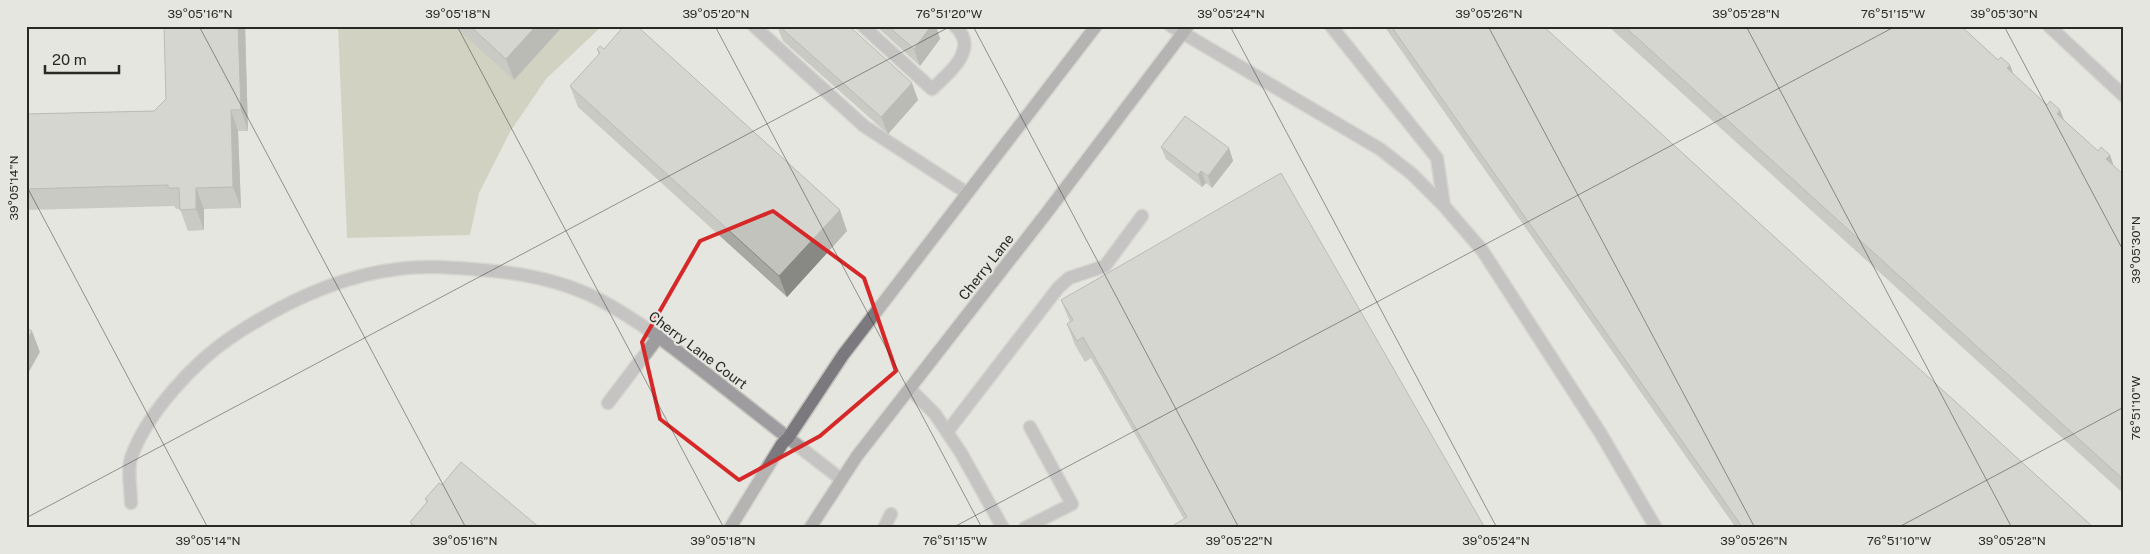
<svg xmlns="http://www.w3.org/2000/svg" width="2150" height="554" font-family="'Public Sans',sans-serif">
  <rect width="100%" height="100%" fill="#e6e6e0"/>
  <path fill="#baba9f" d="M338,26H602L546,79L510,132L479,193L470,235L347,238Z"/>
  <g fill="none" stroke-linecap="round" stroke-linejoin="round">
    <g stroke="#c4c4be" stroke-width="15">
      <path id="lane" d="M754,26L864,126L967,193
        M863,26L932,89C949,73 980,49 955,26
        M1171,26L1380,149L1412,174L1444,206L1482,250L1601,434L1656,528
        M1331,26L1437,158L1444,206
        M2049,26L2124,96
        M910,389L935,414L961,453L1003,528
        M608,403L659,336
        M947,432L1058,288L1069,278L1105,266L1142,216
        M884,528L891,514
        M1025,528L1072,504L1030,427"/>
    </g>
    <g stroke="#c4c4be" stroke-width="15">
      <path id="street" d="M131,503C131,490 127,470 131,458C146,414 195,361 233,336C283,303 338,276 398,269C426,265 455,268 483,270C523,273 564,281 600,300C642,322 680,353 717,382C758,414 799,447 841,479"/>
    </g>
    <g stroke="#c4c4be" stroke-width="15">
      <path id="secondary" d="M730,528L782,444L788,438L843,355L1096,26
        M810,528L857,456L1045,215L1188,26"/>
    </g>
    <use href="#lane" stroke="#9e9c9f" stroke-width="12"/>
    <use href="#street" stroke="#9e9c9f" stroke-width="12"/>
    <use href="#secondary" stroke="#7b797d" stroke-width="12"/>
  </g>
  <path fill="#a8a8a3" d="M164,26H245L248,131H238L241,208L204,209V230L188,231L180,209H176L174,206L26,210V114L154,111L166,99Z
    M454,26H563L514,80Z
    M777,26H849L918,100L888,134L783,41Z
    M876,26H936L940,39L920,66Z
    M1384,26H1543L2094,528H1736Z
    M1608,26H1963L1965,30L1998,60L2010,65L2013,74L2047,105L2060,110L2064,120L2098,151L2110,155L2113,165L2124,175V494Z
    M597,49H604L847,231L787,297L578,107L570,86L599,55Z
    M1161,147L1229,148L1233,161L1212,188L1206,183L1202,187L1166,159Z
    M1061,300L1485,528L1184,519L1091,358L1085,362L1075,345L1067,324L1070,322Z
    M442,485L540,528H412L410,522L427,503L425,499Z"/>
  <path fill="#888884" d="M238,26H245L248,131L241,110Z
    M536,26H563L514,80L506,59Z
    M931,26H936L940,39L920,66L914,49Z
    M2010,65L2018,86L2007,68Z
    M912,83L918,100L888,134L881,117Z
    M231,110L238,131L241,208L233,187Z
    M2060,110L2068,131L2057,114Z
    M1229,148L1233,161L1212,188L1208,176Z
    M2110,155L2117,176L2106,159Z
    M1201,171L1206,183L1202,187L1198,175Z
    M196,188L204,209V230L196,209Z
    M840,210L847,231L787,297L779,276Z
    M32,331L40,352L26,377V341Z"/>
  <path fill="#c3c3bd" stroke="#888884" d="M164,26H238L241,110H231L233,187L196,188V209L180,210L179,188H168V185L26,189V114L154,111L166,99Z
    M470,26H536L506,59Z
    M624,26H637L840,210L779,276L570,86L600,53L597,49L600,46L604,49Z
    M779,26H849L912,83L881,117Z
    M888,26H931L914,49Z
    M1391,26H1543L2094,528H1743Z
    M1624,26H1961L1998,60L2001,57L2010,65L2007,68L2047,105L2050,101L2060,110L2057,114L2098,151L2101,147L2110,155L2106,159L2124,175V480Z
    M1185,116L1229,148L1208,176L1201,171L1198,175L1161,147Z
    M1281,173L1485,528H1169L1187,517L1083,337L1077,341L1067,324L1073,320L1061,300Z
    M26,328L32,331L26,341Z
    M461,462L540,528H417L410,522L428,501L425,499L439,483L442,485Z"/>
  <path d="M0 0H2150V554H0ZM773,211L864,278L896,371L820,436L739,480L660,419L642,342L700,241Z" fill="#e6e6e0" fill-opacity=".55" fill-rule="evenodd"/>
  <path fill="none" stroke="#d62828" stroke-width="4" stroke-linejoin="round" d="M773,211L864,278L896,371L820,436L739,480L660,419L642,342L700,241Z"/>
  <path fill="none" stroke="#282825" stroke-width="1" stroke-opacity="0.45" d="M199,26L466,528M457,26L724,528M715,26L982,528M973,26L1239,528M1230,26L1497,528M1488,26L1755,528M1746,26L2012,528M2004,26L2124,252M26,185L208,528M26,518L951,26M952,528L1896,26M1897,528L2124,407"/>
  <g text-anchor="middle" stroke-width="4.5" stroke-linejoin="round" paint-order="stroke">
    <g font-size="14" fill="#282825" stroke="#e6e6e0">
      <text transform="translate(986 267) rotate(-52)" y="5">Cherry Lane</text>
      <text transform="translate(698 350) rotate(37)" y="5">Cherry Lane Court</text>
    </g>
  </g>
  <rect width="2150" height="554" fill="none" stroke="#e6e6e0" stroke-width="55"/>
  <path d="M45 65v8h74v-8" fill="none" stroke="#282825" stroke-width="2.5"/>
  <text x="52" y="65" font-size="15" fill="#282825" stroke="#e6e6e0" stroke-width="4" paint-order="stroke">20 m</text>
  <rect x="28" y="28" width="2094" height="498" fill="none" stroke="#282825" stroke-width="2"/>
  <g font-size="12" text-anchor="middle" fill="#282825">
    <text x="200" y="18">39°05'16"N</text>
    <text x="458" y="18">39°05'18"N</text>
    <text x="716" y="18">39°05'20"N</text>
    <text x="949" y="18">76°51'20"W</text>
    <text x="1231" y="18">39°05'24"N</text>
    <text x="1489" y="18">39°05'26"N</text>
    <text x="1746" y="18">39°05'28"N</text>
    <text x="1893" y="18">76°51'15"W</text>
    <text x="2004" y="18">39°05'30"N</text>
    <text transform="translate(14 188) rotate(-90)" y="4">39°05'14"N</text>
    <text transform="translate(2136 250) rotate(-90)" y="4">39°05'30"N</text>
    <text transform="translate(2136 408) rotate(-90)" y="4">76°51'10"W</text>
    <text x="208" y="545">39°05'14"N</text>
    <text x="465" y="545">39°05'16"N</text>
    <text x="723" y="545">39°05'18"N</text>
    <text x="955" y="545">76°51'15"W</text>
    <text x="1239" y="545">39°05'22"N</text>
    <text x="1496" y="545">39°05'24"N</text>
    <text x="1754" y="545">39°05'26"N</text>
    <text x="1899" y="545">76°51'10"W</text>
    <text x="2012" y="545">39°05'28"N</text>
  </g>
</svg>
